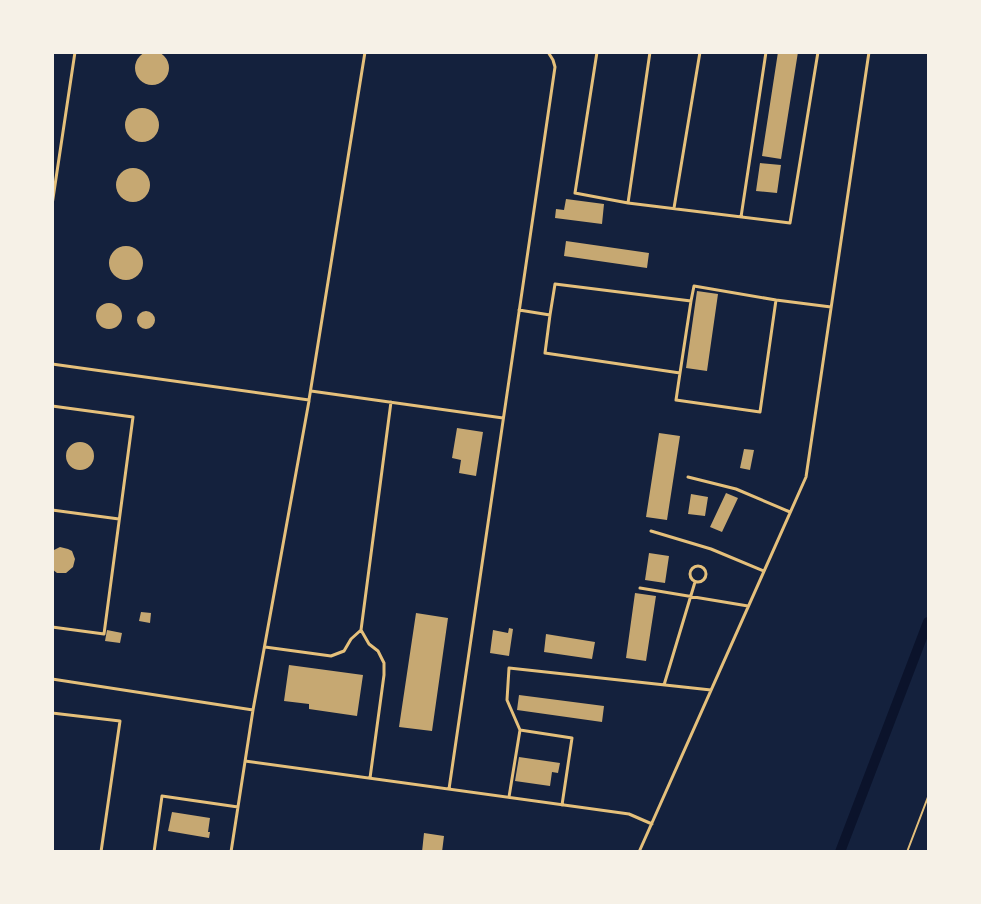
<svg xmlns="http://www.w3.org/2000/svg" width="981" height="904" font-family="'Exo 2',sans-serif">
  <rect width="100%" height="100%" fill="#14213d"/>
  <g fill="none" stroke-linecap="round" stroke-linejoin="round">
    <path stroke="#0b132b" stroke-width="10" d="M840,852L928,622"/>
  </g>
  <path fill="#c6a872" d="M135 68a17 17 0 1 1 34 0a17 17 0 1 1-34 0Z
    M778,52H798L781,159L762,156Z
    M125 125a17 17 0 1 1 34 0a17 17 0 1 1-34 0Z
    M760,163L781,165L777,193L756,191Z
    M116 185a17 17 0 1 1 34 0a17 17 0 1 1-34 0Z
    M566,199L604,204L602,224L555,218L556,209L564,210Z
    M566,241L649,253L647,268L564,256Z
    M109 263a17 17 0 1 1 34 0a17 17 0 1 1-34 0Z
    M697,291L718,294L707,371L686,368Z
    M96 316a13 13 0 1 1 26 0a13 13 0 1 1-26 0Z
    M137 320a9 9 0 1 1 18 0a9 9 0 1 1-18 0Z
    M457,428L483,432L476,476L459,473L461,460L452,458Z
    M659,433L680,436L667,520L646,517Z
    M66 456a14 14 0 1 1 28 0a14 14 0 1 1-28 0Z
    M744,449L754,450L750,470L740,468Z
    M726,493L738,498L722,532L710,527Z
    M691,494L708,497L705,516L688,514Z
    M60,547L68,549L72,551L75,559L73,567L66,573H57L52,569V551Z
    M649,553L669,556L665,583L645,580Z
    M635,593L656,596L646,661L626,658Z
    M141,612L151,613L150,623L139,621Z
    M416,613L448,618L432,731L399,727Z
    M509,628L513,629L509,656L490,653L493,630L508,633Z
    M107,630L122,633L120,643L105,641Z
    M546,634L595,642L592,659L544,652Z
    M289,665L363,675L357,716L309,709V704L284,701Z
    M519,695L604,706L602,722L517,710Z
    M519,757L560,763L558,773L552,772L550,786L515,781Z
    M172,812L210,818L208,832H210L209,838L168,831Z
    M424,833L444,836L442,852H422Z"/>
  <g fill="none" stroke-linecap="round" stroke-linejoin="round">
    <path stroke="#e5c07b" stroke-width="2" d="M907,852L928,797"/>
    <path stroke="#e5c07b" stroke-width="3" d="M597,52L575,193L628,203L650,52
      M628,203L790,223L818,52
      M52,205L75,52
      M674,208L700,52
      M741,217L766,52
      M776,300L831,307
      M519,310L550,315L555,284L691,301L680,373L545,353L550,315
      M52,364L309,400L365,52
      M680,373L676,400L760,412L776,300L694,286L691,301
      M311,391L503,418
      M52,406L133,417L104,634L52,627
      M688,477L736,489L790,512
      M52,510L119,519
      M651,531L711,549L764,571
      M690 574a8 8 0 1 1 16 0a8 8 0 1 1-16 0Z
      M640,588L748,606
      M265,647L331,656L344,651L351,639L361,630
      M52,679L253,710L309,401
      M664,685L695,582
      M52,713L120,721L101,852
      M520,730L572,738L562,805
      M245,761L629,814L652,824
      M370,778L384,675V663L378,651L369,644L361,630L391,402
      M449,789L555,67L553,60L548,52
      M509,797L520,730L507,700L509,668L711,690
      M154,852L162,796L238,807
      M231,852L253,710
      M639,852L806,477L869,52"/>
  </g>
  <rect width="981" height="904" fill="none" stroke="#f6f1e7" stroke-width="108"/>
</svg>
